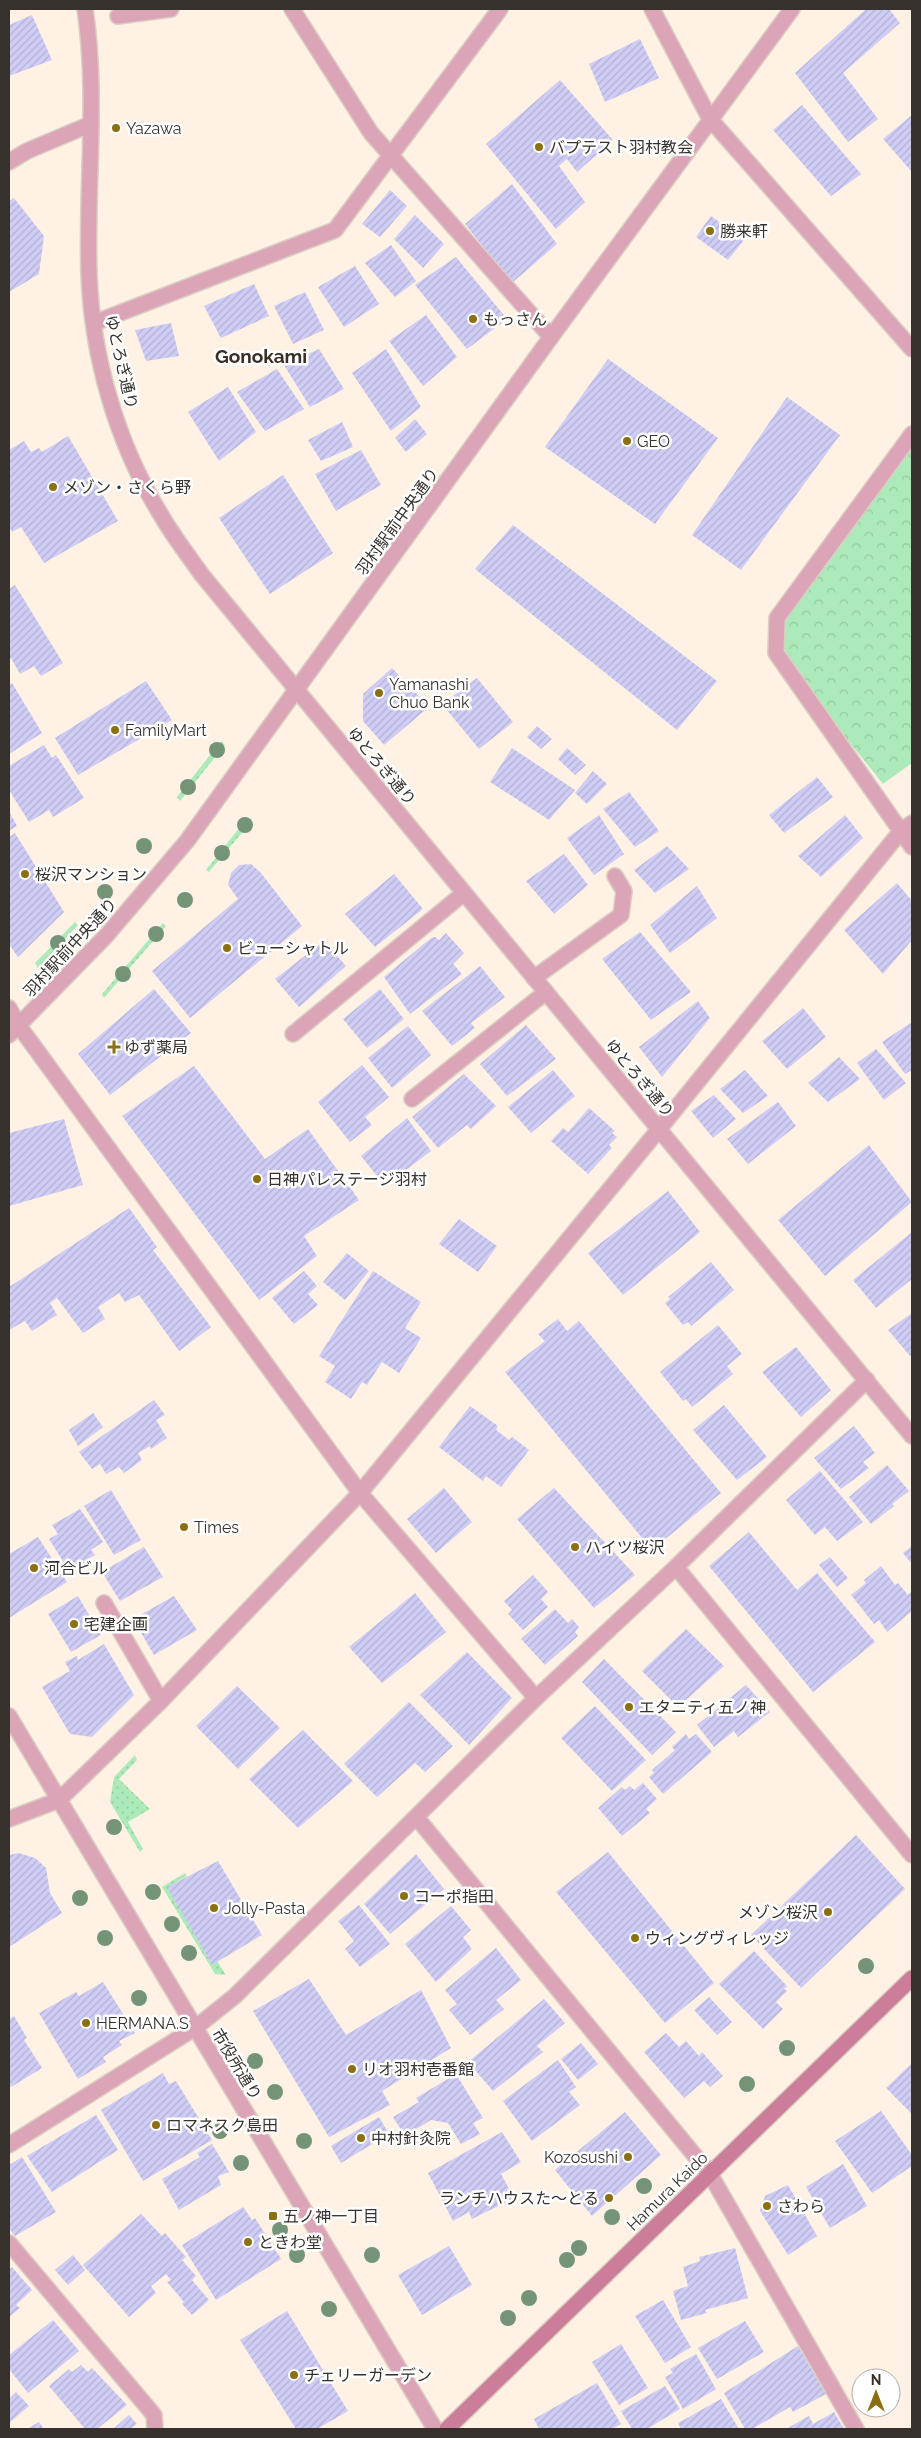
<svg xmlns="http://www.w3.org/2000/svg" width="921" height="2438" font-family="Raleway,'Noto Sans JP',sans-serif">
  <defs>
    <pattern id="grass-dots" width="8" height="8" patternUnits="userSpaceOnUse" patternTransform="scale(1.25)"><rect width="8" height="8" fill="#adeab9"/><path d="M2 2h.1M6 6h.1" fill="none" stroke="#95c99f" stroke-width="1.8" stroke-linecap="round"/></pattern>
    <pattern id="park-crowns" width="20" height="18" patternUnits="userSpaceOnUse" patternTransform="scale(1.25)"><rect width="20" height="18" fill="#adeab9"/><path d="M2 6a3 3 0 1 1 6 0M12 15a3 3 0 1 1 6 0" fill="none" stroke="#95c99f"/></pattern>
    <pattern id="building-hatch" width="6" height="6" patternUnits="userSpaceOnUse" patternTransform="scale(1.25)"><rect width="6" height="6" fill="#cfcdf5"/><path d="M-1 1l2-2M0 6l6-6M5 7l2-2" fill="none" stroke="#b2b0d2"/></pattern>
  </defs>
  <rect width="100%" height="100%" fill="#fff2e4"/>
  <path fill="url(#grass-dots)" d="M221,741L225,745L180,801L177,797Z
    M247,818L251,822L209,872L206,870Z
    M75,922L78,925L38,968L35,963Z
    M163,923L166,926L104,998L102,994Z
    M135,1755L137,1760L119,1779L150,1809L128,1822L143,1849L140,1852L110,1802L114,1777Z
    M185,1873L187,1876L168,1887L212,1965L217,1961L226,1975L215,1974L162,1887Z"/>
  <path fill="url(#park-crowns)" d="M912,444V763L883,784L791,669L775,616Z"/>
  <path fill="url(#building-hatch)" d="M866,9H889L900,23L843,73L878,119L848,142L795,73Z
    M32,15L52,60L9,76V25Z
    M640,39L659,78L605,102L589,64Z
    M560,80L613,140L577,172L567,159L559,166L585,202L556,229L486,144Z
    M802,105L861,174L831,196L773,130Z
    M912,115V172L883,139Z
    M512,184L557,244L512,283L465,224Z
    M390,190L407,206L380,237L362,224Z
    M14,198L44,236L39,274L9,292V201Z
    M415,215L444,244L423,268L394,239Z
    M711,216L744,240L728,260L696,237Z
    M391,245L416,281L395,297L365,263Z
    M456,257L507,319L467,349L415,285Z
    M355,266L379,304L344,327L318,287Z
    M254,284L269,316L221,338L204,306Z
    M305,292L324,330L293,344L274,306Z
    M426,315L457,357L423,386L389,341Z
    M171,323L179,356L146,361L135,330Z
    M319,349L344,389L310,407L284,365Z
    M386,349L421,407L391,431L352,373Z
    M608,359L718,438L655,524L545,447Z
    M277,369L304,409L265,431L237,392Z
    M228,387L256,432L219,461L188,412Z
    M787,397L840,435L741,570L692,535Z
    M415,419L427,434L406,452L395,438Z
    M342,422L353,447L321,461L308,440Z
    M68,436L118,521L44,563L21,527L12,532L9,526V450L24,441L31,452L39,448L42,452Z
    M361,450L381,485L336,511L315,474Z
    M283,475L333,553L270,594L219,518Z
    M513,525L717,681L677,730L475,569Z
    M15,585L63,663L41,676L34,666L20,674L11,658L9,660V589Z
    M392,668L429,707L384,745L363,721V694Z
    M477,678L513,722L479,749L442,704Z
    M146,681L172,720L78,775L55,738Z
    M12,683L42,733L9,754V685Z
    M537,726L552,739L541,749L527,737Z
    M44,745L52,758L56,755L84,798L53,817L49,810L29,822L9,790V766Z
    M512,748L575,790L549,820L490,782Z
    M567,748L586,765L575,775L558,759Z
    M593,771L607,784L587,804L575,793Z
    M817,777L833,797L784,833L769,815Z
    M629,792L659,831L635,847L603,809Z
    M9,811L17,826L9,831Z
    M599,815L624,854L594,875L567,838Z
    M845,815L863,838L821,877L798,856Z
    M15,833L64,912L18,957L9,944V837Z
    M667,846L689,869L655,893L634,870Z
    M564,854L588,885L554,914L526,881Z
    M251,864L261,873L302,926L190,1018L152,971L238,899L228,885L231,873L239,865Z
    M394,874L423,909L375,947L345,914Z
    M897,883L912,901V940L883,974L844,930Z
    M697,886L717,918L670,953L650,925Z
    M640,932L691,992L651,1020L602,959Z
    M446,933L464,953L453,964L462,974L410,1014L384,977L431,938L435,937L439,940Z
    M324,941L346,966L299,1007L275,979Z
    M480,966L505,997L471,1023L475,1028L452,1046L422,1011Z
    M154,989L191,1033L110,1095L78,1054Z
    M380,989L404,1019L367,1048L343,1019Z
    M698,1001L710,1018L662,1077L639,1047Z
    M803,1008L826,1037L787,1069L762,1041Z
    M912,1022V1070L905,1074L882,1042Z
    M526,1025L556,1059L507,1096L480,1064Z
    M408,1026L431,1055L392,1088L368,1058Z
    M876,1049L906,1083L884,1100L857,1063Z
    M839,1057L860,1079L828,1102L808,1083Z
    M362,1065L389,1097L365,1117L372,1125L350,1142L318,1102Z
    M194,1066L265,1159L308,1129L359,1200L304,1236L317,1256L259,1300L122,1116Z
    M553,1070L575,1096L531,1133L508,1107Z
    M745,1070L768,1096L743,1113L720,1089Z
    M464,1074L496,1106L471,1129L467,1125L438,1148L412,1117Z
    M714,1095L736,1119L713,1138L691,1111Z
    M778,1102L796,1126L748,1164L727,1139Z
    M589,1108L615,1131L612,1133L617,1137L609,1145L612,1148L588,1174L551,1141L563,1128L568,1132Z
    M407,1118L431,1151L385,1186L361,1156Z
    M64,1119L83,1185L9,1206V1133Z
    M869,1145L912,1202L825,1276L778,1220Z
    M668,1191L700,1232L623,1295L588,1253Z
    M129,1208L157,1247L153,1250L211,1327L179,1351L139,1295L125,1302L119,1293L98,1307L105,1319L83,1333L57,1298L50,1303L57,1315L32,1331L25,1321L9,1330V1287Z
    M459,1219L497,1246L478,1272L439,1244Z
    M912,1232V1279L876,1308L853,1280Z
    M347,1253L369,1271L345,1300L323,1282Z
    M711,1262L734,1290L691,1326L688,1322L683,1325L665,1303L670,1299L668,1297Z
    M304,1271L317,1286L308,1294L318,1305L294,1324L272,1298Z
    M373,1271L421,1302L405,1328L421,1338L399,1373L382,1362L367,1385L362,1382L351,1399L325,1382L335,1366L319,1356Z
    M912,1313V1354L910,1356L888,1330Z
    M558,1319L567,1331L579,1321L721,1493L652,1550L505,1372L545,1341L538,1334Z
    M718,1325L742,1354L727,1366L733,1374L692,1407L686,1399L683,1401L660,1372Z
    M796,1347L831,1390L801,1417L762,1372Z
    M154,1400L165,1415L156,1420L167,1438L151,1449L150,1446L138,1453L142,1460L124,1473L119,1467L106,1474L100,1464L92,1469L79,1452Z
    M724,1405L767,1457L737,1480L693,1430Z
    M470,1406L498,1426L496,1430L509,1440L512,1437L529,1450L501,1487L486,1476L483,1481L439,1447Z
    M93,1413L103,1427L78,1446L69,1430Z
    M854,1426L875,1453L863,1462L869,1468L841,1489L814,1458Z
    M887,1465L909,1491L892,1504L894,1506L871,1524L849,1497Z
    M820,1471L863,1522L837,1541L825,1527L815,1535L786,1500Z
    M444,1488L472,1522L436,1553L407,1519Z
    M554,1488L635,1575L594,1608L517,1519Z
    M111,1490L141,1540L114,1555L84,1506Z
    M80,1509L103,1542L91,1550L95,1555L69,1571L49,1539L58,1534L52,1525Z
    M749,1532L797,1590L817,1573L875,1642L813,1692L709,1566Z
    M38,1537L67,1582L9,1618V1554Z
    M912,1546V1564L903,1553Z
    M144,1547L163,1577L120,1601L102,1572Z
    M830,1557L848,1578L837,1587L819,1565Z
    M881,1566L895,1585L898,1583L908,1595L912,1591V1611L887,1632L879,1620L874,1624L851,1595L866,1583L864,1580Z
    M533,1575L548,1592L541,1599L548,1607L523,1630L508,1614L512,1610L504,1601Z
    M415,1593L446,1632L382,1683L349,1647Z
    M78,1596L101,1635L71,1652L48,1614Z
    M174,1596L197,1630L154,1655L133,1619Z
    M555,1609L568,1623L572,1619L579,1627L575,1632L578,1636L545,1665L521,1639Z
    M686,1629L724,1666L678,1707L642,1671Z
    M104,1644L134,1695L92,1737L70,1734L42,1687L70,1671L65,1662L77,1656L78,1660Z
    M467,1652L512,1698L469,1745L420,1695Z
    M604,1659L676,1732L652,1755L582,1682Z
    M746,1685L770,1712L738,1737L734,1731L714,1747L697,1725Z
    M237,1686L280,1728L238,1769L196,1726Z
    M409,1702L453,1746L425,1772L415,1763L377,1797L344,1764Z
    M595,1706L646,1760L612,1791L561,1738Z
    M303,1730L353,1781L298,1828L249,1779Z
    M686,1734L689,1739L696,1734L712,1752L663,1794L649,1777L654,1773L652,1770L675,1750L672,1747Z
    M643,1783L657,1799L646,1809L650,1813L622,1836L598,1808L622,1787L625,1790L630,1786L634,1790Z
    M856,1835L905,1889L801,1988L751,1935Z
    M608,1852L714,1983L665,2023L556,1892Z
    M19,1853L35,1858L46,1868L50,1893L62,1913L9,1947V1855Z
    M416,1854L444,1889L390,1934L364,1904Z
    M218,1861L262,1935L212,1965L167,1887Z
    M359,1905L390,1944L360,1967L345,1949L354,1941L338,1921Z
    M451,1906L471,1930L463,1937L472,1949L436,1982L405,1944Z
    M496,1948L521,1980L496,2000L504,2009L470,2035L449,2010L457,2004L445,1990Z
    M754,1951L787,1986L784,1989L787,1991L776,2002L783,2009L763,2029L719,1984Z
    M309,1979L346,2035L421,1990L451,2048L382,2091L390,2105L329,2137L253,2011Z
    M103,1982L135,2033L119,2041L122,2045L103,2057L106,2062L78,2079L39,2013L76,1992L79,1996Z
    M709,1997L732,2022L717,2035L694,2010Z
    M544,1999L565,2023L537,2046L543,2052L493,2091L468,2062Z
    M14,2016L27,2038L24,2040L42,2068L11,2087L9,2084V2019Z
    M666,2033L679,2047L686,2041L699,2056L702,2052L723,2076L710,2087L704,2081L684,2098L644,2052Z
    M581,2043L598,2064L578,2080L561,2059Z
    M558,2060L576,2087L569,2092L580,2105L532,2141L503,2101Z
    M912,2063V2114L886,2088Z
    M163,2073L169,2084L176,2081L212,2140L143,2181L101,2110Z
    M456,2074L483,2118L473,2123L480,2134L461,2144L448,2123L431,2120L405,2136L393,2117L419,2102L416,2098Z
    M881,2111L912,2155V2166L872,2193L835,2141Z
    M625,2112L661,2155L592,2216L555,2170Z
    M96,2115L118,2150L52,2192L27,2156Z
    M379,2117L389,2134L341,2163L331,2146Z
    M502,2132L521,2162L501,2174L514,2198L472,2219L469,2212L453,2221L428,2173Z
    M212,2144L229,2172L218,2176L221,2185L179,2210L162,2179L200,2157L197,2153Z
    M22,2157L56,2212L15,2236L9,2228V2165Z
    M843,2164L867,2206L830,2228L806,2187Z
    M788,2185L817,2236L788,2255L760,2211L765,2196Z
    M243,2207L252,2220L255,2218L281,2259L216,2300L182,2245Z
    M141,2214L162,2236L165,2233L186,2257L182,2260L196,2276L192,2280L209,2300L192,2315L182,2304L184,2302L167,2282L171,2280L166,2274L151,2286L156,2293L129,2317L83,2265Z
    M449,2246L472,2285L422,2315L398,2275Z
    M735,2248L748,2298L705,2310L707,2313L681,2320L673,2291L688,2286L683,2267L700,2261L699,2257Z
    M73,2255L85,2270L68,2285L55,2270Z
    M12,2267L32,2290L16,2305L20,2308L9,2317V2270Z
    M663,2300L691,2347L665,2363L635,2316Z
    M287,2311L348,2411L317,2429H296L240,2340Z
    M53,2320L79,2351L28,2393L9,2369V2355Z
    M745,2321L764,2352L717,2379L698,2348Z
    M621,2344L648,2388L619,2405L592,2362Z
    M798,2346L826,2394L793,2412L790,2407L752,2429H745L724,2393Z
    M696,2354L716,2389L683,2409L665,2377L673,2373L670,2369Z
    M81,2365L88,2372L92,2368L127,2405L97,2429H85L49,2386L69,2369L72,2372Z
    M597,2383L621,2424L612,2429H539L534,2419Z
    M665,2386L680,2409L647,2429H632L621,2411Z
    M16,2392L29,2406L9,2423V2399Z
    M721,2399L739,2429H681L678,2423Z
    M834,2412L844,2429H786L809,2416L813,2424Z
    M129,2415L137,2424L130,2429H113Z
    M39,2422L44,2429H27Z"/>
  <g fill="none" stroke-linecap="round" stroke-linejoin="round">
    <g stroke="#dbcfc3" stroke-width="18">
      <path id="service" d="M534,978L621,915L624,891L615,876
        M293,1034L464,893
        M412,1099L546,992
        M104,1603L161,1701"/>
    </g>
    <g stroke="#dbcfc3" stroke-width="18">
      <path id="minor" d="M292,9L371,133L551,337
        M652,9L710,119L912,349
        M118,16L171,9
        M9,162L27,151L91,124
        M94,323L335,230L500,9
        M912,434L777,618L776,653L912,847
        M9,1008L19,1026L360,1493L536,1698
        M660,1128L901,831L912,823
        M676,1567L912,1855
        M417,1818L710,2174L856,2429
        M9,1819L59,1800
        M9,2145L195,2028L235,1996L536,1698L676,1567L867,1380
        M9,2243L154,2415L155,2429"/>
    </g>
    <g stroke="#dbcfc3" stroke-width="18">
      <path id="tertiary" d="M85,9C98,96 86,186 89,274C92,357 117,444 161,515C173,536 188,555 202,575L912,1436
        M9,1035L106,936L187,841L551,337L792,9
        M9,1716L435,2429
        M59,1800L161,1701L360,1493L660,1128"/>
    </g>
    <g stroke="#dbcfc3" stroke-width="18">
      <path id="secondary" d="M447,2429L912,1978"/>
    </g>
    <use href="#service" stroke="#dba5b7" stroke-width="15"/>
    <use href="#minor" stroke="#dba5b7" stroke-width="15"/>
    <use href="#tertiary" stroke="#dba5b7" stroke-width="15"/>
    <use href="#secondary" stroke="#cb7d99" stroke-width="15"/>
  </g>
  <g fill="#739476">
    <circle cx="217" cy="750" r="8"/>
    <circle cx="188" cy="787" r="8"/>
    <circle cx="245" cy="825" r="8"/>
    <circle cx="144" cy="846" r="8"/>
    <circle cx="222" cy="853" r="8"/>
    <circle cx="105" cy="892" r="8"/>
    <circle cx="185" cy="900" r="8"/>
    <circle cx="156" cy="934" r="8"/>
    <circle cx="58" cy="943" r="8"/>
    <circle cx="123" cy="974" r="8"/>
    <circle cx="114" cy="1827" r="8"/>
    <circle cx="153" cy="1892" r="8"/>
    <circle cx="80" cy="1898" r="8"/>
    <circle cx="172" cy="1924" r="8"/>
    <circle cx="105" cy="1938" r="8"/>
    <circle cx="189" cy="1953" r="8"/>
    <circle cx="866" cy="1966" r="8"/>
    <circle cx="139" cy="1998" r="8"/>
    <circle cx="787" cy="2048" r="8"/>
    <circle cx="255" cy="2061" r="8"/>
    <circle cx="747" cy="2084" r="8"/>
    <circle cx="275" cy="2092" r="8"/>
    <circle cx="220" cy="2131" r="8"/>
    <circle cx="304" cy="2141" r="8"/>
    <circle cx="241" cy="2163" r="8"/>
    <circle cx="644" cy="2186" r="8"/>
    <circle cx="612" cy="2217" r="8"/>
    <circle cx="280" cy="2230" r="8"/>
    <circle cx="579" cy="2248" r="8"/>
    <circle cx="297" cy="2255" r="8"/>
    <circle cx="372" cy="2255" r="8"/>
    <circle cx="567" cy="2260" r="8"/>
    <circle cx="529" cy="2298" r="8"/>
    <circle cx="329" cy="2309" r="8"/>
    <circle cx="508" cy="2318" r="8"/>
  </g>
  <g fill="#8c6f11" stroke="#fff" stroke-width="2">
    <circle cx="116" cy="128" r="5"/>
    <circle cx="539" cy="147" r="5"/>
    <circle cx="710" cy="231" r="5"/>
    <circle cx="473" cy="319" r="5"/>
    <circle cx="627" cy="441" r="5"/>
    <circle cx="53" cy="487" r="5"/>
    <circle cx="379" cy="693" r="5"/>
    <circle cx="115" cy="730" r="5"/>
    <circle cx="25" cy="874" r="5"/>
    <circle cx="227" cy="948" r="5"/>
    <path d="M111.5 1039.5h5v5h5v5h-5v5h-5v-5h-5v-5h5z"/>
    <circle cx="257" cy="1179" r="5"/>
    <circle cx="184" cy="1527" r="5"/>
    <circle cx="575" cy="1547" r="5"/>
    <circle cx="34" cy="1568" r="5"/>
    <circle cx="74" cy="1624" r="5"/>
    <circle cx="629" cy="1707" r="5"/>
    <circle cx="404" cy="1896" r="5"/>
    <circle cx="214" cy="1908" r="5"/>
    <circle cx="828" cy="1912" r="5"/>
    <circle cx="635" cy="1938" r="5"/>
    <circle cx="86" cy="2023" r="5"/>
    <circle cx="352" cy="2069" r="5"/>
    <circle cx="156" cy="2125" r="5"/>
    <circle cx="361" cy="2138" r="5"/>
    <circle cx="628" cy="2157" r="5"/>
    <circle cx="609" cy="2198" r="5"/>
    <circle cx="767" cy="2206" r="5"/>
    <rect x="268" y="2211" width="10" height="10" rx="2.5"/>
    <circle cx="248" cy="2242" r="5"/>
    <circle cx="294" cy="2375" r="5"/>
  </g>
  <g text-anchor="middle" stroke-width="5" stroke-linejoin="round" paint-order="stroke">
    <g font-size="16" fill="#36312c" stroke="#fff" text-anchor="start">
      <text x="126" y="134">Yazawa</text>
      <text x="549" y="153">バプテスト羽村教会</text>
      <text x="720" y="237">勝来軒</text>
      <text x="483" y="325">もっさん</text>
      <text x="637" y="447">GEO</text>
      <text x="63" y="493">メゾン・さくら野</text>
      <text x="389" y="690">Yamanashi<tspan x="389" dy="18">Chuo Bank</tspan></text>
      <text x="125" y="736">FamilyMart</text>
      <text x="35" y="880">桜沢マンション</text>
      <text x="237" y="954">ビューシャトル</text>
      <text x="124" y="1053">ゆず薬局</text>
      <text x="267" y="1185">日神パレステージ羽村</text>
      <text x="194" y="1533">Times</text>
      <text x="585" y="1553">ハイツ桜沢</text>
      <text x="44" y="1574">河合ビル</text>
      <text x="84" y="1630">宅建企画</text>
      <text x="639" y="1713">エタニティ五ノ神</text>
      <text x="414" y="1902">コーポ指田</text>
      <text x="224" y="1914">Jolly-Pasta</text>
      <text x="818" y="1918" text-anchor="end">メゾン桜沢</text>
      <text x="645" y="1944">ウィングヴィレッジ</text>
      <text x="96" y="2029">HERMANA.S</text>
      <text x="362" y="2075">リオ羽村壱番館</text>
      <text x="166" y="2131">ロマネスク島田</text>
      <text x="371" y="2144">中村針灸院</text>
      <text x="618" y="2163" text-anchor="end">Kozosushi</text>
      <text x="599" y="2204" text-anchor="end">ランチハウスた〜とる</text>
      <text x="777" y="2212">さわら</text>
      <text x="283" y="2222">五ノ神一丁目</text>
      <text x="258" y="2248">ときわ堂</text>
      <text x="304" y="2381">チェリーガーデン</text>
    </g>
    <g font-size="16" fill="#36312c" stroke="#fff">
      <text transform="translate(122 362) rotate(77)" y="6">ゆとろぎ通り</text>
      <text transform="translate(397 521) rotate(-54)" y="6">羽村駅前中央通り</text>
      <text transform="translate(382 766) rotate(50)" y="6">ゆとろぎ通り</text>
      <text transform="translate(70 947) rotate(-47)" y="6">羽村駅前中央通り</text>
      <text transform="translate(640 1078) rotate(50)" y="6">ゆとろぎ通り</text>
      <text transform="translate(237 2064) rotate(59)" y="6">市役所通り</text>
      <text transform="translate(667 2191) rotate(-44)" y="6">Hamura Kaido</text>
    </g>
    <g font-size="19" font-weight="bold" fill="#382e24" stroke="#fff">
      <text x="261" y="363">Gonokami</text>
    </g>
  </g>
  <rect width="921" height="2438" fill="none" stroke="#36312c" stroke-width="20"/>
  <g transform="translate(876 2393)"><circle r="24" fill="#ffffff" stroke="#afadab"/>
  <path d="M0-4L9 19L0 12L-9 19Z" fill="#8c6f11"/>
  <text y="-8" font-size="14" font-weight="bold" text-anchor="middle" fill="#36312c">N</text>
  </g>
</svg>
